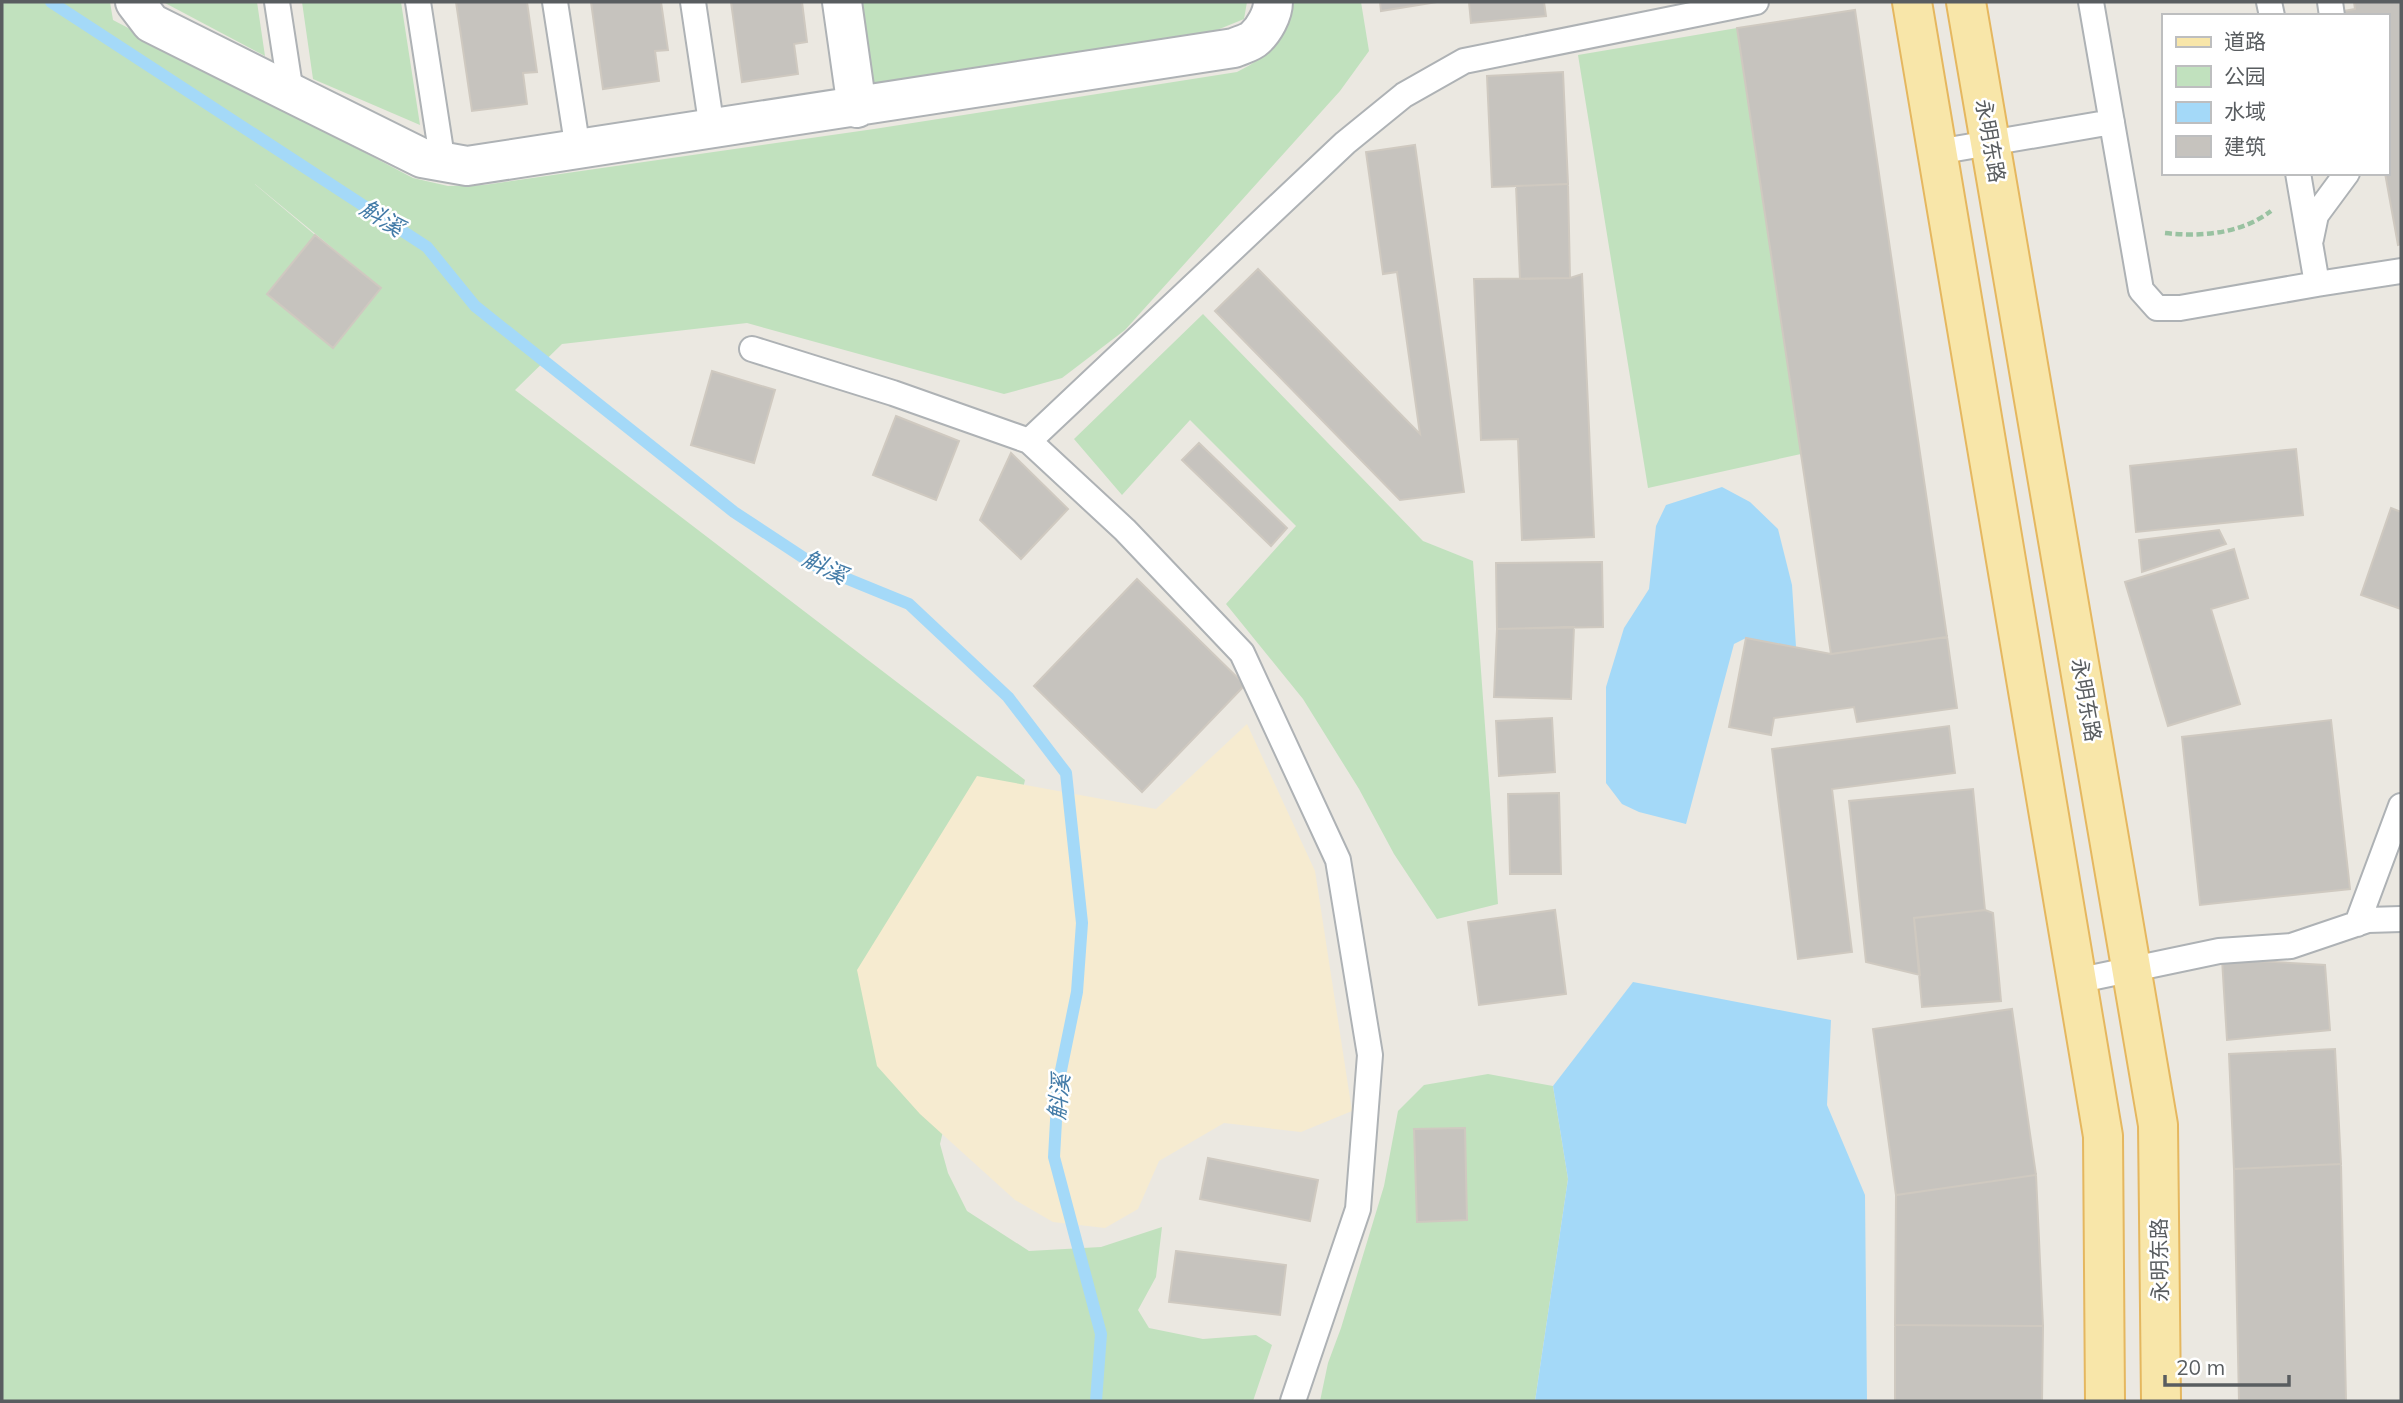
<svg xmlns="http://www.w3.org/2000/svg" width="2403" height="1403" font-family="Mulish,'Noto Sans SC',sans-serif">
  <rect width="100%" height="100%" fill="#ebe8e1"/>
  <path fill="#c1e1be" fill-rule="evenodd" d="M2,2H110L113,20L413,178L448,186L484,185L874,129L1237,72C1275,52 1281,43 1289,2H1361L1369,51L1340,91L1125,330L1062,378L1004,394L747,323L562,344L515,390L1025,780L940,1144L948,1173L967,1211L1029,1251L1101,1247L1162,1227L1156,1277L1138,1310L1149,1328L1203,1339L1256,1335L1272,1345L1253,1401H2ZM250,180L381,288L333,348L267,294L315,235Z
    M165,2H257L265,56L165,3Z
    M302,2H401L420,125L313,79Z
    M855,2H1247L1244,19L1217,30L867,86Z
    M1737,28L1801,454L1648,488L1578,55Z
    M1203,314L1423,541L1473,561L1498,904L1437,919L1394,854L1359,789L1303,699L1226,604L1296,526L1190,420L1122,495L1074,439Z
    M1488,1074L1553,1086L1568,1179L1535,1401H1320L1328,1363L1341,1328L1384,1186L1398,1111L1424,1085Z"/>
  <path fill="#f6ebd0" d="M1247,724L1315,871L1352,1111L1301,1132L1224,1123L1159,1161L1138,1209L1105,1228L1053,1222L1015,1200L920,1114L877,1066L857,970L977,776L1156,809Z"/>
  <path fill="#a4d9f8" d="M1722,487L1750,502L1778,529L1792,585L1796,647L1746,638L1734,644L1686,824L1639,812L1622,804L1606,783V687L1624,628L1649,589L1656,526L1666,505Z
    M1633,982L1831,1020L1827,1105L1865,1195L1867,1401H1535L1568,1179L1553,1086Z"/>
  <g fill="none" stroke-linecap="round" stroke-linejoin="round">
    <path stroke="#a4d9f8" stroke-width="12" d="M51,2L427,247L475,306L734,512L816,566L909,604L1008,697L1066,773L1082,923L1077,992L1058,1085L1054,1157L1101,1334L1096,1401"/>
  </g>
  <path fill="#c6c3be" stroke="#cfc9c0" stroke-width="2" d="M456,2H527L537,72L523,73L527,104L472,111Z
    M591,2H661L668,50L655,51L659,81L603,89Z
    M731,2H802L807,42L794,44L798,74L742,82Z
    M1380,2H1437L1381,11Z
    M1469,2H1544L1546,16L1471,23Z
    M2354,2H2401V244L2398,245L2385,173H2387V16H2315L2355,9Z
    M1855,10L1947,637L1831,654L1737,28Z
    M1563,72L1568,184L1492,187L1487,76Z
    M1415,145L1464,492L1400,500L1215,311L1258,269L1420,434L1397,272L1383,274L1366,152Z
    M1568,184L1570,278L1520,279L1516,186Z
    M315,235L381,288L333,348L267,294Z
    M1582,274L1594,537L1522,540L1518,439L1481,440L1474,279L1570,278Z
    M712,371L775,390L754,463L691,445Z
    M896,416L959,441L936,500L873,475Z
    M1199,443L1287,528L1271,546L1182,460Z
    M2296,449L2303,515L2136,532L2130,466Z
    M1011,453L1068,509L1021,559L980,520Z
    M2391,508L2401,512V609L2361,595Z
    M2219,530L2226,544L2142,572L2139,540Z
    M2234,549L2248,598L2211,609L2240,704L2168,726L2125,582Z
    M1602,562L1603,627L1497,629L1496,563Z
    M1137,579L1245,685L1142,792L1034,686Z
    M1574,627L1571,699L1494,697L1497,629Z
    M1947,637L1957,708L1857,722L1854,707L1774,718L1771,735L1729,727L1746,638L1831,654Z
    M1552,718L1555,772L1499,776L1496,721Z
    M2331,720L2350,889L2200,905L2182,737Z
    M1949,726L1955,773L1832,789L1852,952L1798,959L1772,749Z
    M1973,789L1985,910L1914,918L1920,975L1866,962L1849,801Z
    M1559,793L1561,874H1510L1508,794Z
    M1555,910L1566,994L1479,1005L1468,922Z
    M1985,910L1993,913L2001,1001L1922,1007L1914,918Z
    M2222,959L2325,965L2330,1030L2227,1040Z
    M2012,1009L2036,1175L1896,1195L1873,1029Z
    M2335,1049L2341,1164L2234,1169L2229,1054Z
    M1465,1128L1467,1220L1417,1222L1414,1129Z
    M1208,1158L1318,1180L1310,1221L1200,1199Z
    M2341,1164L2346,1401H2239L2234,1169Z
    M2036,1175L2043,1326L1895,1325L1896,1195Z
    M1176,1251L1286,1265L1280,1315L1169,1302Z
    M1895,1325L2043,1326L2042,1401H1895Z"/>
  <g fill="none" stroke-linecap="round" stroke-linejoin="round">
    <g stroke="#aeb2b5" stroke-width="28">
      <path id="service" d="M277,2L291,93
        M418,2L443,164
        M555,2L578,150
        M693,2L712,129
        M2091,2L2141,290L2157,308H2180L2317,284L2298,173
        M2269,2L2272,16
        M2330,2L2332,16
        M1937,152L2112,122
        M2311,239L2316,215L2347,173
        M2317,284L2401,271
        M752,349L893,393L1029,441L1345,143L1404,95L1464,61L1756,2
        M1029,441L1125,530L1242,653L1338,860L1370,1055L1358,1209L1293,1401
        M2357,924L2401,806
        M2076,981L2219,951L2291,946L2368,920L2401,919"/>
    </g>
    <g stroke="#aeb2b5" stroke-width="42">
      <path id="minor" d="M135,2L151,23L291,93L422,158L467,166L1234,48C1240,45 1250,43 1255,38C1264,30 1273,14 1273,2
        M842,2L857,108"/>
    </g>
    <g stroke="#e5b75f" stroke-width="42">
      <path id="primary" d="M1912,2L2103,1136L2105,1401
        M1966,2L2158,1125L2161,1401"/>
    </g>
    <path stroke="#99c2a1" stroke-width="4.5" stroke-dasharray="7 3.5" stroke-linecap="butt" d="M2165,233C2201,237 2241,234 2271,211"/>
    <use href="#service" stroke="#fff" stroke-width="24"/>
    <use href="#minor" stroke="#fff" stroke-width="38"/>
    <use href="#primary" stroke="#f8e6a9" stroke-width="38"/>
  </g>
  <g text-anchor="middle" stroke-width="5" stroke-linejoin="round" paint-order="stroke">
    <g font-size="21" fill="#595d60" stroke="#fff">
      <text transform="translate(1990 141) rotate(80)" y="7">永明东路</text>
      <text transform="translate(2086 700) rotate(80)" y="7">永明东路</text>
      <text transform="translate(2160 1260) rotate(-91)" y="7">永明东路</text>
    </g>
    <g font-size="23" font-style="italic" fill="#437ba7" stroke="#fff">
      <text transform="translate(382 218) rotate(33)" y="8">斛溪</text>
      <text transform="translate(825 567) rotate(27)" y="8">斛溪</text>
      <text transform="translate(1059 1097) rotate(-84)" y="8">斛溪</text>
    </g>
  </g>
  <rect width="2403" height="1403" fill="none" stroke="#595d60" stroke-width="7"/>
  <rect x="2162" y="14" width="228" height="161" fill="#ffffff" stroke="#bdbebf" stroke-width="2"/>
  <rect x="2176" y="37" width="35" height="10" fill="#f8e6a9" stroke="#bdbebf" stroke-width="2"/>
  <text x="2224" y="49" font-size="21" fill="#595d60">道路</text>
  <rect x="2176" y="66" width="35" height="21" fill="#c1e1be" stroke="#bdbebf" stroke-width="2"/>
  <text x="2224" y="84" font-size="21" fill="#595d60">公园</text>
  <rect x="2176" y="102" width="35" height="21" fill="#a4d9f8" stroke="#bdbebf" stroke-width="2"/>
  <text x="2224" y="119" font-size="21" fill="#595d60">水域</text>
  <rect x="2176" y="136" width="35" height="21" fill="#c6c3be" stroke="#bdbebf" stroke-width="2"/>
  <text x="2224" y="154" font-size="21" fill="#595d60">建筑</text>
  <path d="M2165 1375v10h124v-10" fill="none" stroke="#595d60" stroke-width="3.5"/>
  <text x="2176" y="1375" font-size="21" fill="#595d60" stroke="#ffffff" stroke-width="5" paint-order="stroke">20 m</text>
</svg>
